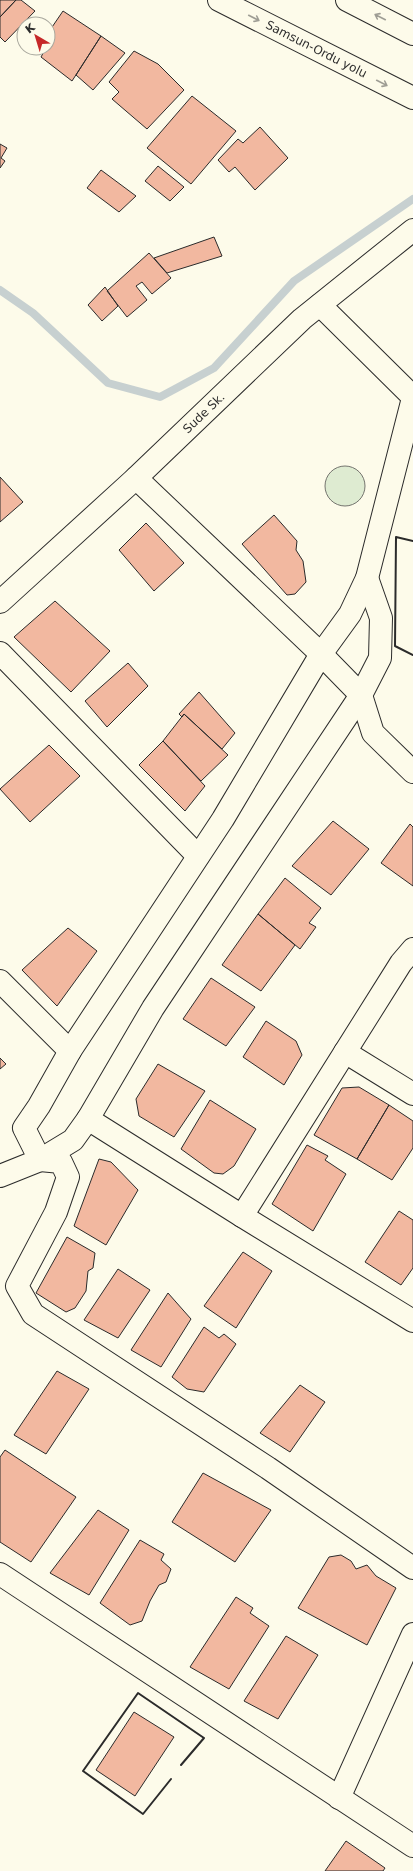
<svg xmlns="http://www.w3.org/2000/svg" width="413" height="1871" font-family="'DejaVu Sans',sans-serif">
  <rect width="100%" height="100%" fill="#fdfbea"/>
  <path fill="#deebd1" stroke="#74746e" d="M325 486a20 20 0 1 1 40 0a20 20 0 1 1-40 0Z"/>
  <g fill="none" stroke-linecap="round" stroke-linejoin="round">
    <path stroke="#c7d0d0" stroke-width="8" d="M0,290L33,313L108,383L160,397L214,368L294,281L413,199"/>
  </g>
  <path fill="#f2b8a0" stroke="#2b2b2b" d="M0,0H16L0,17Z
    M16,0H21L35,11L5,42L0,37V17Z
    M63,11L101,36L72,81L41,57L46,48H48V33Z
    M101,36L125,53L93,90L76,75Z
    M134,51L158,64L184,90L147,129L112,99L119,92L109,82Z
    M192,96L236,131L191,184L147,148Z
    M260,127L288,158L255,190L235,167L229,172L218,160L238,139L243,143Z
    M0,144L7,148L1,158L5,161L0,168Z
    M158,166L184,187L170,201L145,181Z
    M101,170L136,196L119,212L87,188Z
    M214,237L222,256L167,273L154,258Z
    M149,253L171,278L152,294L142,282L136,286L147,300L127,317L107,291Z
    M105,287L118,306L102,321L88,305Z
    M0,477L23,502L0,522Z
    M274,515L297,541L296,550L303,561L306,582L295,594L287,595L242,544Z
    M146,523L184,563L154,591L119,550Z
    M55,601L110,651L71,692L14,637Z
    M128,663L148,686L107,727L85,701Z
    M199,692L235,733L222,749L184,714L182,717L179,714Z
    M184,714L228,755L201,781L163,741Z
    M163,741L205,786L185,811L139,765Z
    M49,745L80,776L30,822L0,789Z
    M333,821L369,849L331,895L292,866Z
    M410,824L413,827V886L381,863Z
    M285,878L321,908L309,923L316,927L300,949L258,914Z
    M258,914L295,945L261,991L222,965Z
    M68,928L97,951L57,1006L22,970Z
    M211,978L255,1007L226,1046L183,1019Z
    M266,1021L296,1041L302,1055L284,1085L243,1057Z
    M0,1058L6,1064L0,1069Z
    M158,1064L205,1091L174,1137L139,1116L136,1099Z
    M359,1087L389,1105L357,1159L314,1135L342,1088Z
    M210,1100L256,1129L234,1166L223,1174L214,1173L181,1149Z
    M389,1105L413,1121V1148L392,1180L357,1159Z
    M307,1145L328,1156L325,1160L346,1174L313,1231L272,1204Z
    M99,1159L111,1162L138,1190L106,1245L74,1226Z
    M399,1211L413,1220V1268L401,1285L365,1262Z
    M67,1237L95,1253L93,1268L88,1271L86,1291L75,1308L66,1312L36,1293Z
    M243,1252L272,1271L236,1328L204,1306Z
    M118,1269L150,1290L118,1338L84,1320Z
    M168,1293L191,1319L161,1367L131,1350Z
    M204,1327L219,1338L224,1334L236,1344L204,1392L187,1389L172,1377Z
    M57,1371L89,1389L46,1454L14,1435Z
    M300,1385L325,1402L290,1452L260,1433Z
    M5,1450L76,1497L31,1562L0,1542V1457Z
    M203,1473L271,1510L235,1562L172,1522Z
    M98,1510L129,1530L89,1595L50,1573Z
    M140,1540L164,1554L161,1560L171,1569L166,1582L159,1585L150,1601L142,1621L130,1625L100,1603Z
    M341,1555L351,1561L356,1569L367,1565L376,1576L396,1588L367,1645L298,1608L329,1557Z
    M236,1597L253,1608L250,1613L269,1626L229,1689L190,1667Z
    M286,1636L318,1655L278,1719L244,1701Z
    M134,1712L174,1737L135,1796L96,1770Z
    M346,1841L385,1868L383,1871H325Z"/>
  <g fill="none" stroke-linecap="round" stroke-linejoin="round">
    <g stroke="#2b2b2b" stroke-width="24">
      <g id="minor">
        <path d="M320,305L413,397"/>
        <path d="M413,398L367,578L350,614L321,654L223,819L70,1051L39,1106L24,1128L40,1160L61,1162L68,1177L56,1212L17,1286L33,1314L268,1468L413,1568"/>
        <path d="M136,478L321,654L361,695L373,733L413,772"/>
        <path id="s1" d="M0,602L136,478L302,319L413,230"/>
        <path d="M0,653L198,856"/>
        <path d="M0,981L70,1051"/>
        <path d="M345,1052L413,1094"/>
        <path d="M88,1119L242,1216L413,1321"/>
        <path d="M0,1176L40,1160L73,1140L88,1119L153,1008L361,695L380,658L381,618L367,578"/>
        <path d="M242,1216L401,963L413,949"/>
        <path d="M0,1574L413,1846"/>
        <path d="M339,1798L413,1634"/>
      </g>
    </g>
    <g stroke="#2b2b2b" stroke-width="24">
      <g id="highway">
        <path id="s2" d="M219,0L413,98"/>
        <path d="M347,0L413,34"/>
      </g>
    </g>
    <use href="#minor" stroke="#fdfbea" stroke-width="22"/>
    <use href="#highway" stroke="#fdfbea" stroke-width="22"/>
    <path stroke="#2b2b2b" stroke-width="2" d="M413,541L396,537L395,646L413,655
      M171,1779L143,1814L83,1771L138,1693L204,1738L181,1765"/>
  </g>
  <defs><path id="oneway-shaft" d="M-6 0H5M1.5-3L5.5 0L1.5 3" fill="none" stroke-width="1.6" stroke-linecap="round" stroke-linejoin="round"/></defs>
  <g stroke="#9e9d94">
    <use href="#oneway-shaft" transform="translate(380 17) rotate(-153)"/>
    <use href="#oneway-shaft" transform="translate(254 18) rotate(27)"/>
    <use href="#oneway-shaft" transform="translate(382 83) rotate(27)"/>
  </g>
  <g text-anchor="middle" stroke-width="3" stroke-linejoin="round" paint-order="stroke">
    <g font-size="12" fill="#2b2b2b" stroke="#fdfbea">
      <text dy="4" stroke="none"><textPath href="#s2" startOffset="109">Samsun-Ordu yolu</textPath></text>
      <text dy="4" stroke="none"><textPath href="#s1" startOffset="278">Sude Sk.</textPath></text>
    </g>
  </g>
  <g transform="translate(36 36) rotate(322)"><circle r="19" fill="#fdfbea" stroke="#a9a89e"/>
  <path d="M0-3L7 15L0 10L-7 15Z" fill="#c62828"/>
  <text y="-6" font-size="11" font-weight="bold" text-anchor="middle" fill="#2b2b2b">K</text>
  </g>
</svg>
